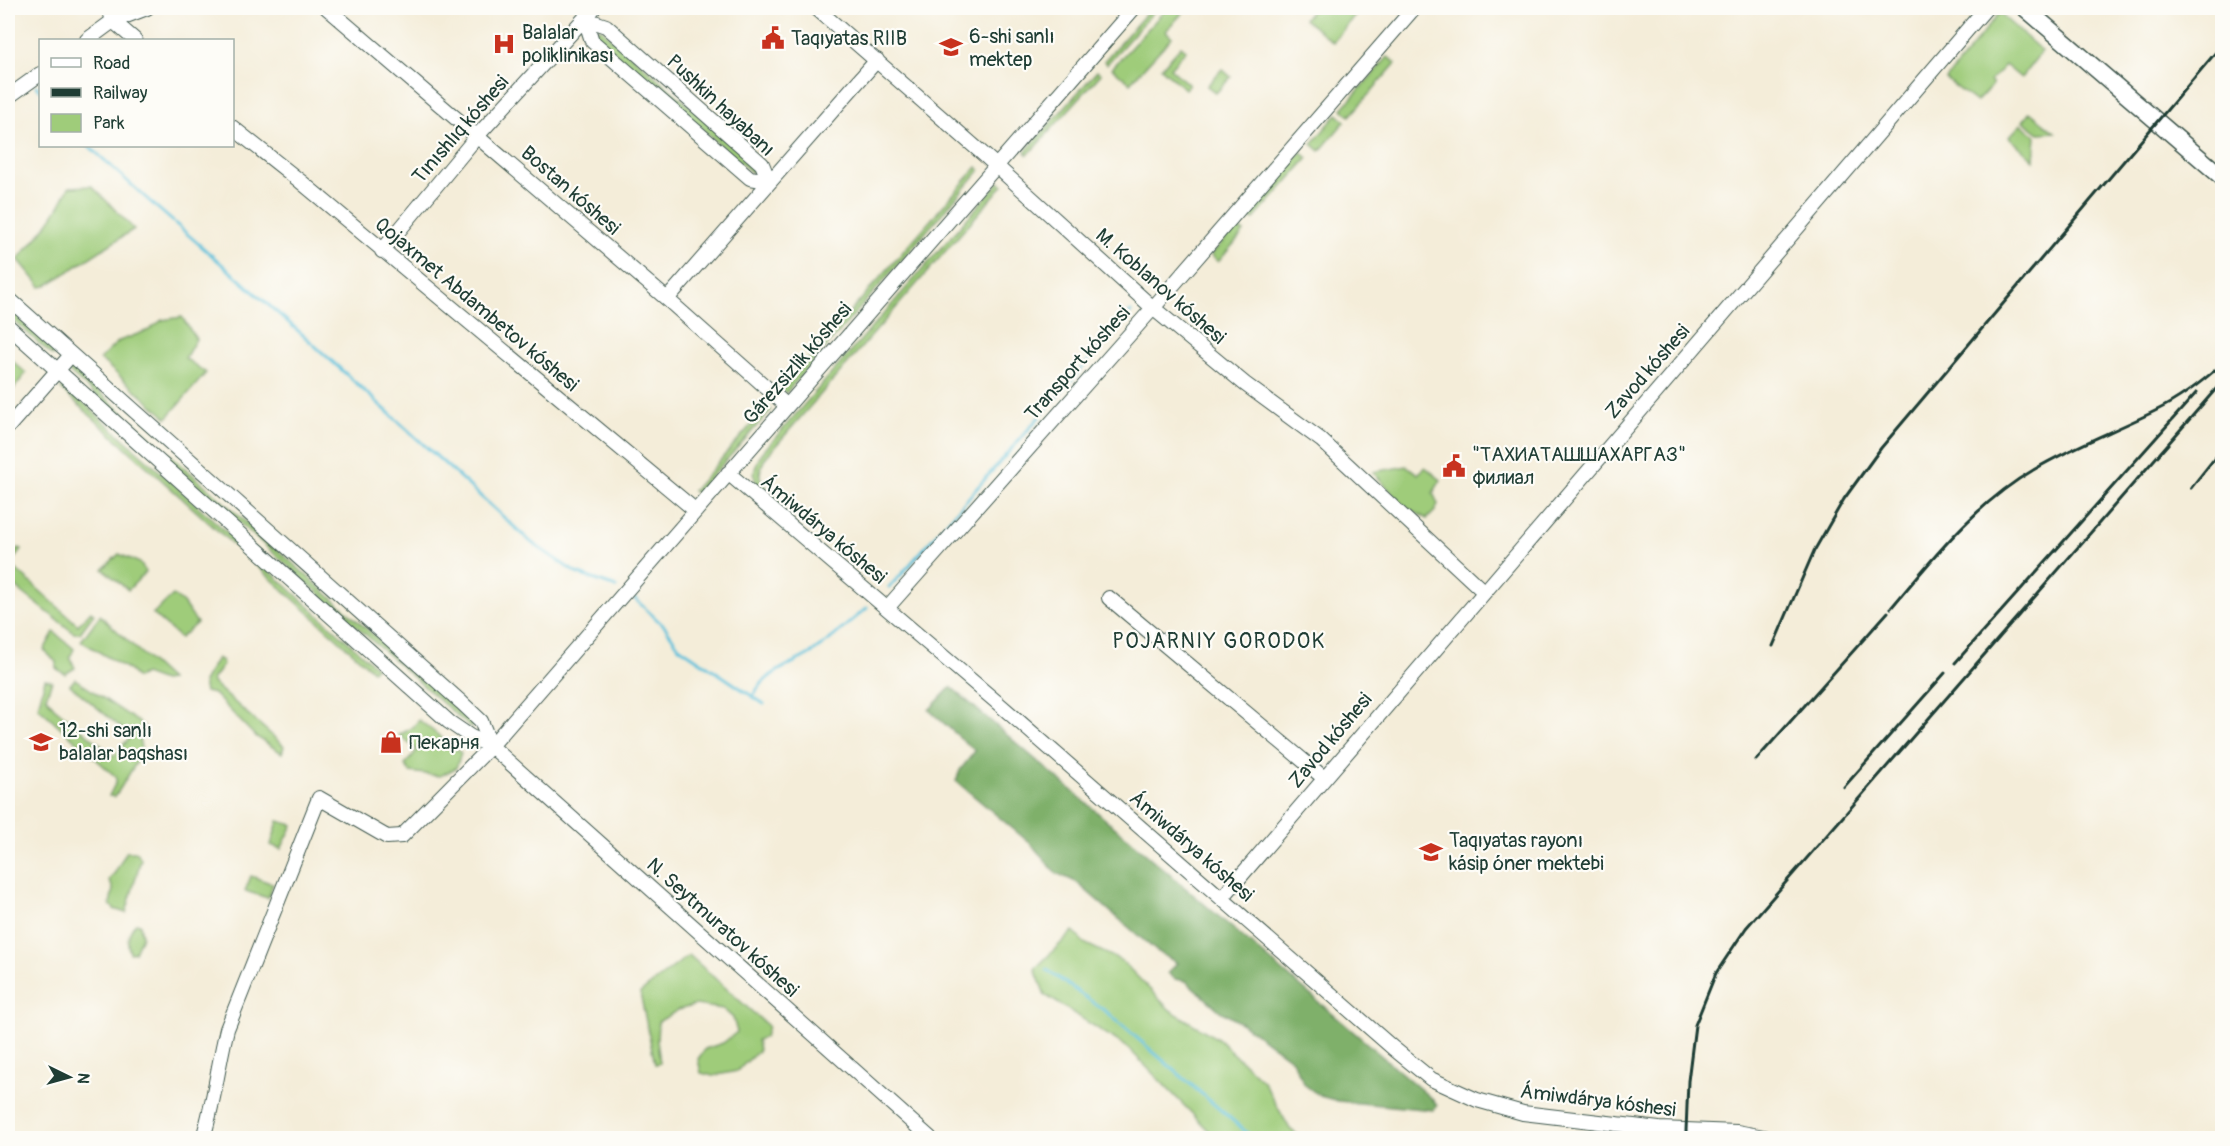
<svg xmlns="http://www.w3.org/2000/svg" width="2230" height="1146" font-family="Pangolin,sans-serif">
  <rect width="100%" height="100%" fill="#fdfcf7"/>
  <filter id="ink" filterUnits="userSpaceOnUse"><feTurbulence type="fractalNoise" baseFrequency=".0167" numOctaves="2"/><feDisplacementMap in="SourceGraphic" scale="12" xChannelSelector="R" yChannelSelector="G"/><feConvolveMatrix kernelMatrix="1 2 1 2 8 2 1 2 1" color-interpolation-filters="sRGB"/></filter>
  <filter id="wash" filterUnits="userSpaceOnUse"><feTurbulence type="fractalNoise" baseFrequency=".008" numOctaves="4" result="noise"/><feDisplacementMap in="SourceGraphic" scale="24" xChannelSelector="R" yChannelSelector="G"/><feGaussianBlur stdDeviation="1.35" result="paint"/><feColorMatrix in="noise" values="0 0 0 0 0 0 0 0 0 0 0 0 0 0 0 0 0 1.4 0 .05"/><feComposite in="paint" operator="in"/></filter>
  <g filter="url(#wash)">
    <rect width="100%" height="100%" fill="#f4edd9"/>
    <path fill="#9fcc7a" stroke="#5f8457" stroke-width="1.5" d="M1151,8H1157L1107,64L1104,61Z
      M1167,8H1187L1166,31L1172,37L1130,83L1112,68Z
      M1314,8H1361L1333,42L1304,19Z
      M1999,13L2042,51L2021,78L2005,65L1990,81L1993,85L1976,102L1946,79Z
      M601,29L757,165V171L751,172L595,36V30Z
      M1181,46L1186,50L1170,68L1189,85L1185,89L1161,68Z
      M1388,57L1396,63L1350,116L1342,109Z
      M1222,69L1231,77L1216,93L1207,86Z
      M1097,71L1101,74L1028,155L1025,152Z
      M2030,112L2055,132L2039,133L2023,121Z
      M1337,114L1345,121L1320,151L1312,144Z
      M2021,124L2036,136L2034,160L2009,137Z
      M1301,152L1308,158L1253,220L1246,214Z
      M977,167L980,170L786,393L782,390Z
      M999,182L1003,185L766,457C752,481 764,485 781,502L779,506C758,485 745,482 762,453Z
      M92,186L134,229L46,286L41,287L18,259C39,236 56,216 69,187Z
      M1236,226L1244,232L1218,262L1211,255Z
      M8,308L56,352L53,356L8,315Z
      M182,317L196,339L185,358L206,373L167,418L100,359L119,341L149,330L162,320Z
      M8,357L26,373L12,391L8,388Z
      M70,366L474,724L471,728L67,370Z
      M65,386L376,667L373,671L61,389Z
      M767,407L771,410L696,494L693,491Z
      M1407,466L1418,474L1425,467L1441,480L1433,493L1438,504L1435,511L1427,519L1404,506L1373,472Z
      M18,548L22,549L10,564L78,625L91,611L94,614L80,633H74L8,581V558Z
      M119,554L140,563L146,572L128,590L103,569Z
      M173,595L183,603L197,623L180,638L153,614Z
      M100,615L170,680L163,681L144,674L137,678L129,670L81,641Z
      M54,632L74,649L70,657L75,668L65,674L56,668V662L44,650Z
      M217,658L222,661L223,665L212,680L214,684L284,746L282,753L255,736L214,694L205,692L203,682Z
      M45,679L52,681L46,697L54,707L114,756L131,736L70,685L75,679L144,726L146,731L139,738L142,753L115,797L109,796L116,782V777L38,707Z
      M419,720L461,753L456,768L440,776L410,772L405,765L417,750L399,735L412,728Z
      M278,821L293,825L281,849L271,845Z
      M126,852H137L141,859L126,913L114,909L110,904L113,889L109,880L116,871Z
      M251,876L273,884L268,898L245,891Z
      M136,923L140,924L142,936L135,952L130,953C126,942 128,932 136,923Z
      M1073,931L1084,943L1122,961L1170,1010L1218,1039L1263,1081L1290,1129L1302,1138H1216L1127,1047L1045,995L1035,969Z
      M689,955L768,1026L765,1037L757,1040L759,1050L737,1071L713,1076L701,1073L698,1059L705,1049L723,1043L737,1032L733,1018L723,1009L696,1005L678,1010L658,1022L657,1040L660,1063L655,1064L640,993Z"/>
    <path fill="#7fb06a" stroke="#4f764f" stroke-width="1.5" d="M951,687L1433,1100L1437,1106L1433,1110L1338,1101L1320,1096L1305,1085L1292,1060L1241,1023L1220,1011L1186,981L1175,979L1168,973L1177,963L1155,950L1076,882L1056,873L1031,844L956,781L960,770L975,751L929,710Z"/>
    <g fill="none" stroke-linecap="round" stroke-linejoin="round">
      <path stroke="#5cc0da" stroke-width="3" d="M8,55L14,64
        M36,86L40,90
        M89,146L146,198L303,335L532,543L576,573L616,587
        M889,587L900,576L1131,312
        M635,599L665,627L679,647L764,704
        M753,696C765,673 786,667 808,655C829,643 848,623 867,608
        M1047,970L1108,1013L1253,1138"/>
    </g>
  </g>
  <g filter="url(#ink)">
    <g fill="none" stroke-linecap="round" stroke-linejoin="round">
      <g stroke="#3f574d" stroke-width="16">
        <path id="minor" d="M109,8L113,21L135,40
          M327,8L667,299L786,405
          M816,8L982,153L1153,308L1245,384L1321,440L1483,591
          M585,19L606,26L762,164L769,181L750,178L592,41Z
          M87,40L113,21L147,8
          M8,97L40,74
          M232,127L300,181L696,511
          M382,251L478,135L594,8
          M8,298L462,703L481,721L491,746
          M667,299L877,60
          M8,326L449,722L471,737L491,746L930,1138
          M8,427L71,355
          M728,473L999,704L1393,1048L1431,1079L1477,1100L1523,1113L1659,1129L1737,1132L1769,1138
          M1109,598L1324,778
          M887,608L1153,308L1414,8
          M1222,898L1986,8
          M203,1138C214,1103 218,1065 227,1029L319,798L387,837L402,836L491,746L1134,8"/>
      </g>
      <g stroke="#3f574d" stroke-width="19">
        <path id="major" d="M2025,8L2222,177"/>
      </g>
      <use href="#minor" stroke="#fff" stroke-width="14"/>
      <use href="#major" stroke="#fff" stroke-width="16"/>
      <path stroke="#1f3d34" stroke-width="3" d="M2191,488L2222,449
        M1891,608C1934,557 1976,503 2035,469C2074,446 2115,431 2155,411C2180,399 2202,382 2222,364
        M1773,646L1814,551L1844,499L1881,448L2222,45
        M1955,663L2197,392
        M1756,760L1888,612
        M1844,787L1945,673
        M1687,1138L1686,1131L1688,1081L1695,1025L1716,973L1746,928L2222,382"/>
    </g>
  </g>
  <defs>
    <g id="civic-bare" transform="scale(1.8)"><path d="M-.6-6.5H3V-4.5H.6V-3L4-1V1h2V6H-6V1h2V-1L-.6-3ZM-1.2 2.5V6h2.4V2.5Z" fill="#c8321e" stroke="#fdfcf7" stroke-width="2.5" paint-order="stroke"/></g>
    <g id="hospital-bare" transform="scale(1.8)"><path d="M-5-5h3v3.5h4V-5h3V5h-3V1.5h-4V5h-3Z" fill="#c8321e" stroke="#fdfcf7" stroke-width="2.5" paint-order="stroke"/></g>
    <g id="school-bare" transform="scale(1.8)"><path d="M0-5L7-2L0 1L-7-2ZM-4 1L0 2.5L4 1V4Q0 6-4 4Z" fill="#c8321e" stroke="#fdfcf7" stroke-width="2.5" paint-order="stroke"/></g>
    <g id="shop-bare" transform="scale(1.8)"><path d="M-5-2.5h2.3a2.7 3.5 0 0 1 5.4 0H5L5.5 6h-11ZM-1.5-2.5h3a1.5 2.3 0 0 0-3 0Z" fill="#c8321e" stroke="#fdfcf7" stroke-width="2.5" paint-order="stroke"/></g>
  </defs>
  <g fill-rule="evenodd">
    <use href="#civic-bare" x="773" y="38"/>
    <use href="#hospital-bare" x="504" y="44"/>
    <use href="#school-bare" x="951" y="47"/>
    <use href="#civic-bare" x="1454" y="466"/>
    <use href="#school-bare" x="41" y="742"/>
    <use href="#shop-bare" x="391" y="742"/>
    <use href="#school-bare" x="1431" y="852"/>
  </g>
  <g text-anchor="middle" stroke-width="4.5" stroke-linejoin="round" paint-order="stroke">
    <g font-size="20" fill="#1f3d34" stroke="#fdfcf7" text-anchor="start">
      <text x="522" y="39">Balalar<tspan x="522" dy="23">poliklinikası</tspan></text>
      <text x="969" y="43">6-shi sanlı<tspan x="969" dy="23">mektep</tspan></text>
      <text x="791" y="45">Taqıyatas RIIB</text>
      <text x="1472" y="461">"ТАХИАТАШШАХАРГАЗ"<tspan x="1472" dy="23">филиал</tspan></text>
      <text x="59" y="737">12-shi sanlı<tspan x="59" dy="23">balalar baqshası</tspan></text>
      <text x="409" y="749">Пекарня</text>
      <text x="1449" y="847">Taqıyatas rayonı<tspan x="1449" dy="23">kásip óner mektebi</tspan></text>
    </g>
    <g font-size="20" fill="#1f3d34" stroke="#fdfcf7">
      <text transform="translate(721 105) rotate(43)" y="7">Pushkin hayabanı</text>
      <text transform="translate(460 129) rotate(-49)" y="7">Tınıshlıq kóshesi</text>
      <text transform="translate(571 190) rotate(41)" y="7">Bostan kóshesi</text>
      <text transform="translate(1161 286) rotate(41)" y="7">M. Koblanov kóshesi</text>
      <text transform="translate(477 304) rotate(40)" y="7">Qojaxmet Abdambetov kóshesi</text>
      <text transform="translate(797 363) rotate(-49)" y="7">Gárezsizlik kóshesi</text>
      <text transform="translate(1077 363) rotate(-48)" y="7">Transport kóshesi</text>
      <text transform="translate(1647 371) rotate(-49)" y="7">Zavod kóshesi</text>
      <text transform="translate(824 529) rotate(40)" y="7">Ámiwdárya kóshesi</text>
      <text transform="translate(1330 740) rotate(-50)" y="7">Zavod kóshesi</text>
      <text transform="translate(1192 846) rotate(41)" y="7">Ámiwdárya kóshesi</text>
      <text transform="translate(723 927) rotate(42)" y="7">N. Seytmuratov kóshesi</text>
      <text transform="translate(1598 1100) rotate(7)" y="7">Ámiwdárya kóshesi</text>
    </g>
    <g font-size="21" letter-spacing="1.5" fill="#1f3d34" stroke="#fdfcf7">
      <text x="1219" y="648">POJARNIY GORODOK</text>
    </g>
  </g>
  <rect width="2230" height="1146" fill="none" stroke="#fdfcf7" stroke-width="30"/>
  <rect x="39" y="39" width="195" height="108" fill="#fdfcf7" stroke="#a4b0a9" stroke-width="1.5"/>
  <rect x="51" y="58" width="30" height="9" fill="#ffffff" stroke="#a4b0a9" stroke-width="1.5"/>
  <text x="93" y="69" font-size="18" fill="#1f3d34">Road</text>
  <rect x="51" y="88" width="30" height="9" fill="#1f3d34" stroke="#a4b0a9" stroke-width="1.5"/>
  <text x="93" y="99" font-size="18" fill="#1f3d34">Railway</text>
  <rect x="51" y="114" width="30" height="18" fill="#9fcc7a" stroke="#a4b0a9" stroke-width="1.5"/>
  <text x="93" y="129" font-size="18" fill="#1f3d34">Park</text>
  <g transform="translate(69 1077) rotate(95)" stroke="#fdfcf7" stroke-width="4.5" paint-order="stroke">
  <path d="M0-4.5L10 22L0 15L-10 22Z" fill="#1f3d34"/>
  <text y="-9" font-size="16" font-weight="bold" text-anchor="middle" fill="#1f3d34">N</text>
  </g>
</svg>
